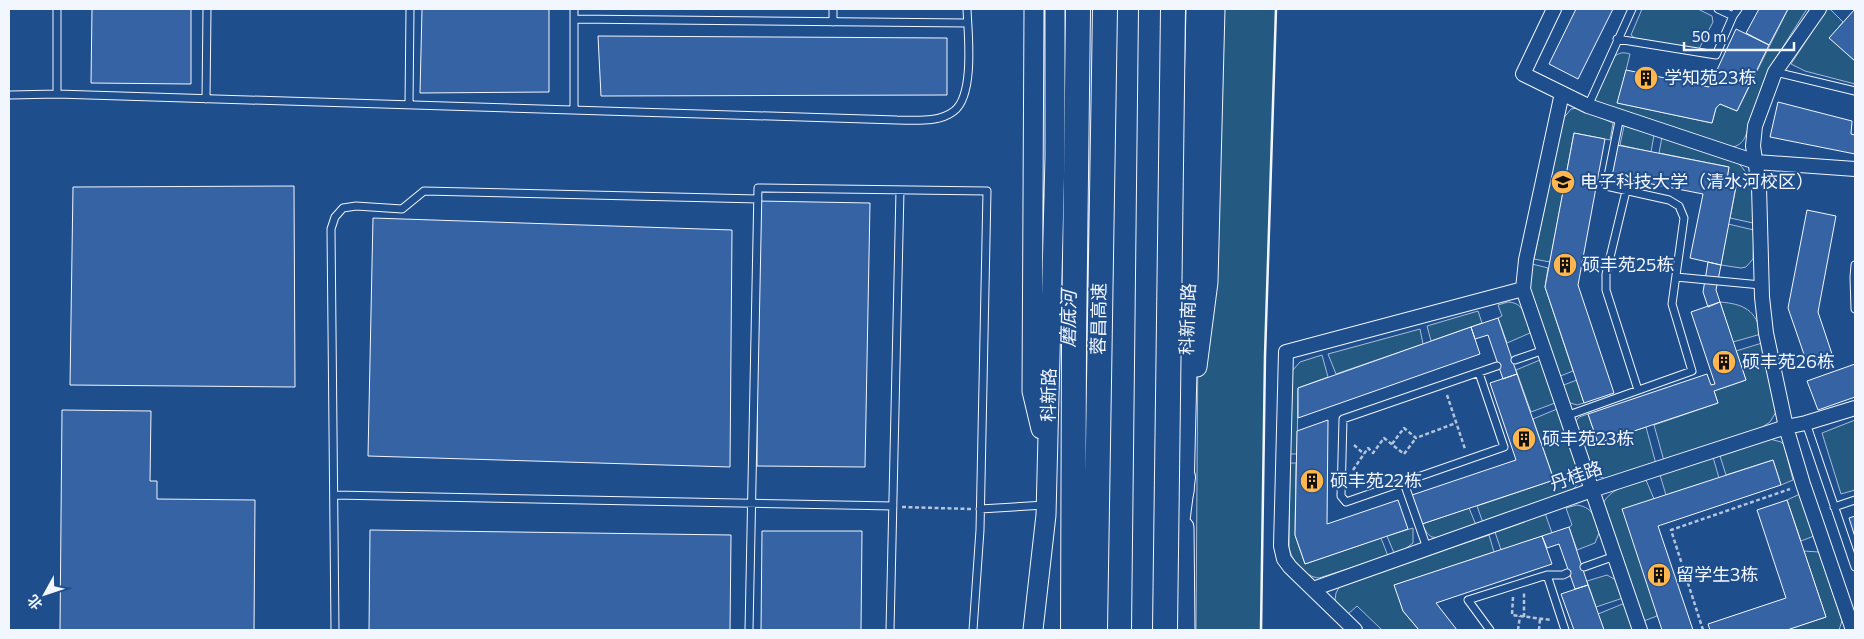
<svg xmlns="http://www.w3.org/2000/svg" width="1864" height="639" font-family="Commissioner,'Noto Sans SC',sans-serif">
  <rect width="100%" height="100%" fill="#1f4e8c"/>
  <path fill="#245a82" stroke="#a8bbd7" d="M1203,9H1276L1265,356L1261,630H1196L1199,187Z
    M1642,9H1698L1712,16L1713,22L1699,49L1636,39L1631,35Z
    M1788,9H1807L1772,64L1763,83L1746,135C1743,142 1740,145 1733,147L1592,103L1613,58C1619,52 1623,52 1630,54L1618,103L1712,123L1716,108L1720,104L1737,111Z
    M1827,9H1830L1843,22L1830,38L1855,61V84L1805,71L1791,64Z
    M1578,108L1613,123L1610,140L1574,133L1550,262L1534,259L1562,120L1571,109Z
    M1624,126L1654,135L1651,152L1620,145Z
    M1662,137L1736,161C1755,178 1754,199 1753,223L1730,218L1737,181L1727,179L1729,167L1659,153Z
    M1728,224L1754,230L1753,259L1746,267L1741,268L1721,265Z
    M1532,264L1548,268L1545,287L1573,371L1558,377L1529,288Z
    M1508,302C1526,303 1526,319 1530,333L1507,343L1498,318L1502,316L1498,305Z
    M1720,302C1744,304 1756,310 1761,334L1733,342Z
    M1478,311L1482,323L1431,341L1427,326Z
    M1420,329L1423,344L1336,374L1328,354Z
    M1762,343L1776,412L1770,422L1761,428L1664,461L1654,425L1718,403L1714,391L1746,380L1736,351Z
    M1322,355L1328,377L1298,388L1297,454H1290L1292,371L1300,362Z
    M1540,360L1555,403L1531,412L1516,370Z
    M1577,380L1584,403L1577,405L1567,402L1561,386Z
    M1557,409L1579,473C1580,480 1577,485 1573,490L1483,523L1477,506L1554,480L1533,419Z
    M1588,414L1598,443L1646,427L1656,464L1606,479L1592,474L1575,422L1579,417Z
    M1855,420V490L1841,494L1822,433Z
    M1770,439L1781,442L1784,445L1793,480L1781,485L1773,460L1726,475L1720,456Z
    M1713,457L1719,478L1666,495L1660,475Z
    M1290,463H1296L1295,535L1305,564L1381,538L1388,556L1319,578C1305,577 1292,561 1289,548Z
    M1646,480L1654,499L1657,616L1641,622L1602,506C1609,488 1629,485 1646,480Z
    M1800,494L1814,536L1801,541L1787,500Z
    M1577,505C1595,508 1594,518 1599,533L1595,543L1577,550L1569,527L1572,525L1566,508Z
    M1469,508L1476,525C1466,528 1442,540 1432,537C1427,535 1425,529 1422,524Z
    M1545,513L1552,533L1501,550L1495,532Z
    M1413,528V543L1405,549L1394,553L1387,536Z
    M1489,535L1494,552L1395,585L1403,611L1419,630H1382L1357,606L1348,614L1335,600L1336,593L1341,584Z
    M1804,551L1819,552L1842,621L1839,630H1786L1826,617Z
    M1607,575L1616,580L1623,598L1596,607L1587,581Z
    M1625,603L1634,630H1604L1598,614Z"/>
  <path fill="#3563a3" stroke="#f2f6ff" d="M92,9H191V84L91,83Z
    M422,9H549V92L420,93Z
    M1576,9H1613L1578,79L1549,64Z
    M1759,9H1788L1769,45L1746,33Z
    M1855,9V61L1829,38Z
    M1736,29L1769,45L1737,111L1720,104L1716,108L1712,123L1617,103L1626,70L1709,87Z
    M598,36L947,38V95L601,96Z
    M1778,102L1852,121L1851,134L1855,135V154L1770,137Z
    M1574,133L1605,139L1578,285L1614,393L1584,403L1545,287Z
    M1617,145L1729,167L1727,179L1737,181L1721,265L1690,258L1703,194L1611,176Z
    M294,186L295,387L70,385L73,187Z
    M758,201L870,203L865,467L757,466Z
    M1807,210L1836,216L1818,312L1832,354L1807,363L1788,308Z
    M373,218L732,230L730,467L368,456Z
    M1708,262L1721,265L1716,290L1720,302L1708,307L1703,292Z
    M1720,302L1746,380L1714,391L1718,403L1598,443L1588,414L1707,374L1711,385L1715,384L1691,312Z
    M1498,318L1517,374L1503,379L1488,335L1475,339L1471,327Z
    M1471,327L1480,354L1298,418V388Z
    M1855,364V397L1818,410L1807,381Z
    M1517,374L1554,480L1422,524L1412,495L1516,460L1490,383Z
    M62,410L151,411L150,481H157V499L255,500L254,630H60Z
    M1328,420L1327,524L1398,500L1408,529L1305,564L1295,535L1297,431Z
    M1773,460L1781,485L1658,526L1693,630H1662L1622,509Z
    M1787,500L1826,617L1787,630H1710L1708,624L1786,598L1757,510Z
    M1855,516V537L1849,518Z
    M1569,527L1588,585L1575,589L1559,544L1547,548L1542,536Z
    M370,530L731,535L730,630H369Z
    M762,531H862L861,630H761Z
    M1542,536L1552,564L1436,603L1457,630H1419L1403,611L1394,585Z
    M1588,585L1596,607L1604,630H1574L1561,594Z"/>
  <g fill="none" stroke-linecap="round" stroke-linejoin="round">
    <g stroke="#f2f6ff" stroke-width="9">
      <path id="lane" d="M833,9V22
        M1718,9L1733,16
        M574,19L967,23
        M1617,39L1716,55L1733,16L1738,9
        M1775,72L1855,91
        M57,94V9
        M11,95L57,94L897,120C915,120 939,123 954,111C975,95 968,33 967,9
        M206,99L207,9
        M409,105L410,9
        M1588,106L1632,9
        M574,110V9
        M1626,191L1606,274V290L1638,390
        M1855,265L1854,277L1855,309
        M1676,277L1761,285
        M1515,360L1544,350
        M1479,373L1504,447L1346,502L1341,496L1343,419C1394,401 1446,384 1497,366
        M1566,416L1692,371L1672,304L1684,218L1679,206L1669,200L1606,186L1620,116
        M1806,423L1855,567
        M1404,483L1427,548
        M334,495L893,506
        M1834,507L1855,500
        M980,509L1045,505
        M1584,567L1615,556
        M1547,575L1565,630
        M335,630L331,229L335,217L343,208L356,206L402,209L424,191L758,199
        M749,630L758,188L987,191L980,530L973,630
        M890,630L900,190
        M1490,630L1468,600L1547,575H1563L1567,573"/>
    </g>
    <g stroke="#f2f6ff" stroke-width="16">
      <path id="street" d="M1554,9L1523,74L1588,106L1756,162L1855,169
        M1819,9L1775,72L1755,126L1753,146L1759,186L1762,297L1766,333L1786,427L1803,484L1853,630
        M1562,93L1526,260L1523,289L1640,630
        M1313,589L1592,490L1786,427L1806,423L1855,408
        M1355,630L1290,567L1284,559L1281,546L1286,352L1523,289"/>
    </g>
    <g stroke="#f2f6ff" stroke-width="21">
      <path id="secondary" d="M1034,9L1032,391L1041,429
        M1197,367L1208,282L1215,9
        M1184,492L1196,9
        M1184,527L1185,630
        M1033,630L1046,515L1055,157V9"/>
    </g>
    <g stroke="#f2f6ff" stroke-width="26">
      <path id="highway" d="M1174,547L1183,477
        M1073,630L1074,342L1078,9
        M1095,630L1105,9
        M1144,630L1151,9"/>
    </g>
    <path stroke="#b3c4dc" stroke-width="2.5" stroke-dasharray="4 2.5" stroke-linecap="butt" d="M1447,395L1465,449
      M1392,444L1404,428L1416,438L1456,423
      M1354,445L1364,454
      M1353,470L1368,448L1373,453L1384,438L1404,454L1416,438
      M902,507L971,509
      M1513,597L1512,615L1551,620
      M1524,617V593
      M1518,630L1520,616
      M1539,630L1540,619
      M1703,630L1671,530L1790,489"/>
    <use href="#lane" stroke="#1f4e8c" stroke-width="7"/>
    <use href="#street" stroke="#1f4e8c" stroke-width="14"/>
    <use href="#secondary" stroke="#1f4e8c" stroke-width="19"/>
    <use href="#highway" stroke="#1f4e8c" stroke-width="24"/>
    <g stroke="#f2f6ff" stroke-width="26" stroke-linecap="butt">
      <path id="highway-bridge" d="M1165,630L1173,9"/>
    </g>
    <use href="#highway-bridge" stroke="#1f4e8c" stroke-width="24"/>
    <path stroke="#f2f6ff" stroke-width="2.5" d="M1261,630L1265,356L1276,9"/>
  </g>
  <defs>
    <g id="building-disc" transform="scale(1.25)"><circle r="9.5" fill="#ffb74d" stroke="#1f4e8c"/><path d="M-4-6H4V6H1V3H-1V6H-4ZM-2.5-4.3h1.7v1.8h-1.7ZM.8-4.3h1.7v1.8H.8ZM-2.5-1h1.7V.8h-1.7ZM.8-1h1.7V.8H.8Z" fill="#111"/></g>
    <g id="university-disc" transform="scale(1.25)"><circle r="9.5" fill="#ffb74d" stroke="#1f4e8c"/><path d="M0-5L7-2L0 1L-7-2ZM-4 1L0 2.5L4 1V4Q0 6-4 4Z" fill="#111"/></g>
  </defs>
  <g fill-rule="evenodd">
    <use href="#building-disc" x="1646" y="78"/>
    <use href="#university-disc" x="1563" y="182"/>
    <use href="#building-disc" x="1565" y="265"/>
    <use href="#building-disc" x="1724" y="362"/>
    <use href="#building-disc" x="1524" y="439"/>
    <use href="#building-disc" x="1312" y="481"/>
    <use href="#building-disc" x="1659" y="575"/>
  </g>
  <g text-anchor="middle" stroke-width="4" stroke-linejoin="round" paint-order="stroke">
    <g font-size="18" fill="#f2f6ff" stroke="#1f4e8c" text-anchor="start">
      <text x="1664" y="84">学知苑23栋</text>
      <text x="1580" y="188">电子科技大学（清水河校区）</text>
      <text x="1582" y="271">硕丰苑25栋</text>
      <text x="1742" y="368">硕丰苑26栋</text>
      <text x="1542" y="445">硕丰苑23栋</text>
      <text x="1330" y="487">硕丰苑22栋</text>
      <text x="1676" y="581">留学生3栋</text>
    </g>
    <g font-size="18" fill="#f2f6ff" stroke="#1f4e8c">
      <text transform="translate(1099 319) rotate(-89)" y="6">蓉昌高速</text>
      <text transform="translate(1188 319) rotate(-88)" y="6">科新南路</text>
      <text transform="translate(1049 395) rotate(-89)" y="6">科新路</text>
      <text transform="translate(1576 476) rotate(-19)" y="6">丹桂路</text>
    </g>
    <g font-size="19" font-style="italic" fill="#f2f6ff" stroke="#1f4e8c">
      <text transform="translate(1068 319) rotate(-89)" y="7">磨底河</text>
    </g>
  </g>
  <rect width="1864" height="639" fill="none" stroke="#f2f6ff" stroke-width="20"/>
  <g transform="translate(45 594) rotate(230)" stroke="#1f4e8c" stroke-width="4" paint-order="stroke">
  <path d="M0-4L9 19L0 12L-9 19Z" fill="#f2f6ff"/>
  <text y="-8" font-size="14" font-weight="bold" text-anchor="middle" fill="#f2f6ff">北</text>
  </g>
  <path d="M1684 42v8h110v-8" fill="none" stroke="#f2f6ff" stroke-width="2.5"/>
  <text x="1692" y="42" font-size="15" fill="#f2f6ff" stroke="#1f4e8c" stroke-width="4" paint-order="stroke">50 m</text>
</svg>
